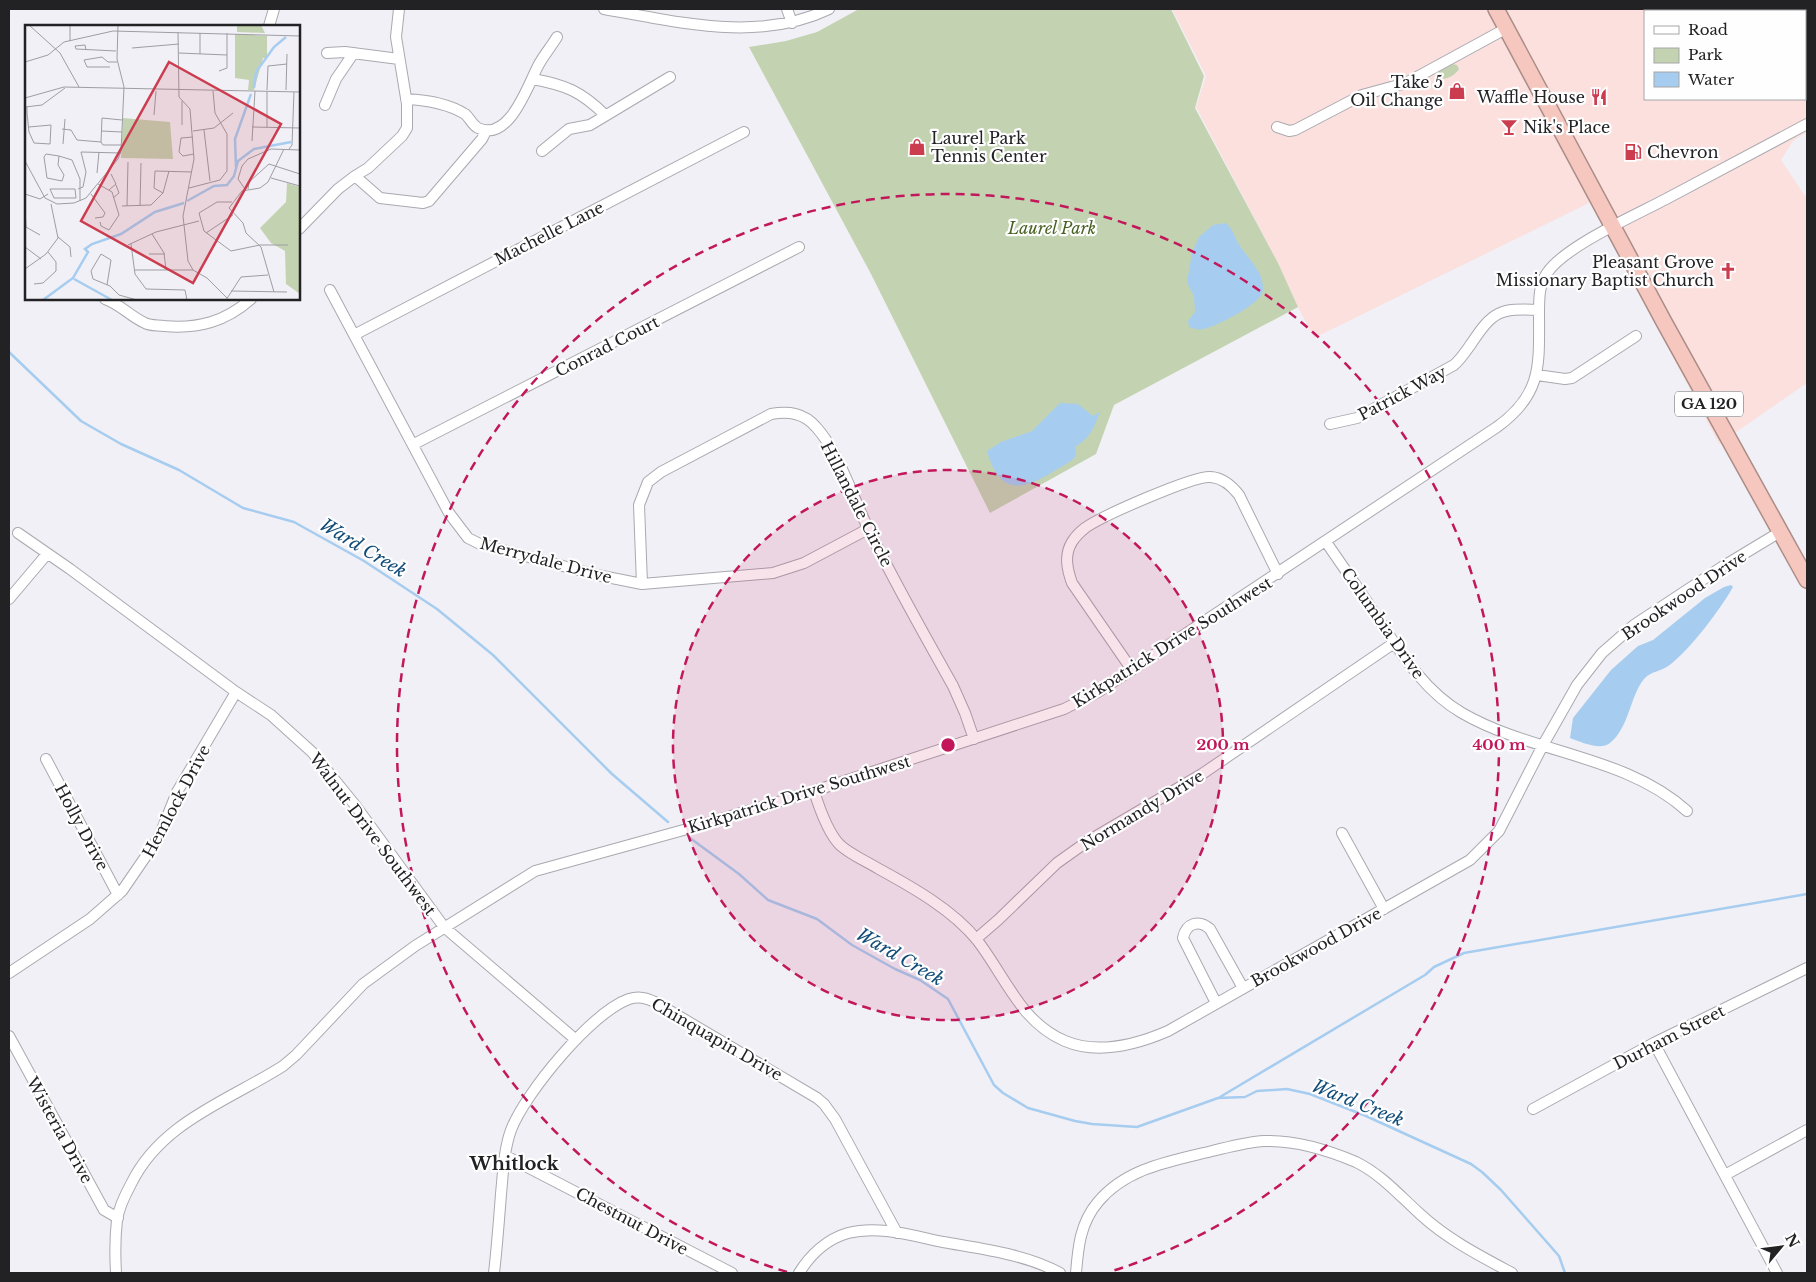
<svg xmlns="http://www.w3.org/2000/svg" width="1816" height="1282" font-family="'Libre Baskerville',serif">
  <rect width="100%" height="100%" fill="#f1f0f6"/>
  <path fill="#fbe0de" d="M1172,9H1725L1726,11H1645V99H1805V11H1796L1801,9H1807V132L1793,141L1781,160L1807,199V383L1719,444L1591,202L1314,338L1298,307L1278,263L1196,107L1206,76Z"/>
  <path fill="#c3d3b1" d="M859,9H1171L1204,76L1195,108L1278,263L1298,307L1114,405L1096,454L990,513L871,274L749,47L786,41L817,32Z
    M1452,64L1457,65L1459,69C1456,75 1445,81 1439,78L1437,75L1439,71Z"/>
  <path fill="#a6cdef" d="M1226,223C1233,230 1234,235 1238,243C1247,258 1264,271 1263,290C1263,303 1217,326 1204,329C1199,330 1195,329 1189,327L1188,321L1195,312L1194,297L1187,282L1192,253L1199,237L1213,225Z
    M1060,403L1078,404L1093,416L1100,412C1093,429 1091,437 1075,447L1076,456L1071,461C1037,481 1003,509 987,451L1001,442L1032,431Z
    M1731,585L1733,587C1720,610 1691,648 1671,664C1663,671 1651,671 1644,679C1630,696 1629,728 1610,743C1600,751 1581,742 1570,738L1573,718L1611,670L1638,646L1653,640L1705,598L1724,587Z"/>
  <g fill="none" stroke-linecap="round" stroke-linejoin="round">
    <path stroke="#a6cdef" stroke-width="2.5" d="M9,352L81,421L121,444L179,470L243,508L294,522L364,561L437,609L493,655L612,774L668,822
      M690,838L739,874L768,900L817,919L852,945L895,969L920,980L948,999L994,1085L1003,1093L1028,1108L1075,1121L1092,1124L1137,1127L1218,1098L1245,1097L1257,1091L1287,1089L1310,1094L1366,1116L1471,1164L1482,1172L1501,1190L1559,1256L1565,1273
      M1220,1097L1425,975L1434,967L1464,953L1807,894"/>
    <g stroke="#aaa9af" stroke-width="12">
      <path id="minor" d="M604,9C679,22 758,43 829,9
        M787,9L792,23
        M269,26L274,9
        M327,53L345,52L399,59
        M533,79C565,85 581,91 605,115
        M406,99C427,100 447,103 465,114C470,118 472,125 478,128C509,143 528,85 538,66C543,56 551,47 557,37
        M325,105L336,79L353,54
        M1277,127L1289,131L1295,130L1362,95L1406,83L1507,28
        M542,151L569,129L590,125L670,77
        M355,176L380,198L423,203L429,201L482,139L486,131
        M299,229L338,189L355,176L368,168L402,136L407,128V104L396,37L399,9
        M330,290L449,513L468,538L480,544L597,575L642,584L773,573L804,563L868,529
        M105,299C120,304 131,317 145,323C150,326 158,325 164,326C198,329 225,322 251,299
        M354,335L744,132
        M1537,375L1565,379L1572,378L1636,336
        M1330,424L1357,418L1454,365C1461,359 1466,351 1471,344C1493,311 1499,308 1539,310
        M414,444L799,247
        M18,533L70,569L236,692L271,715L312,752L355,805L444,927L575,1039
        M1326,542C1342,565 1358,588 1373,611C1398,648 1422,690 1462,713C1533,754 1625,755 1687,811
        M642,584L639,505L648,482L661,472L771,414C789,411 804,413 816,427C839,452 853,498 868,528C894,582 924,634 953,686L965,713L974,739
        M9,599L47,554
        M1132,670L1072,583C1067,569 1064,555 1072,542C1075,537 1080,532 1085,528C1100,517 1194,475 1211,477C1223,478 1232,486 1239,495L1278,574
        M46,759L118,895
        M814,791C819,807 828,833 840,845C851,855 866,861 879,869C912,887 953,910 977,940C1005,976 1021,1023 1065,1041C1098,1055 1138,1044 1168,1031L1470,860L1499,831L1543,745L1577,685L1602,653L1634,625L1722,567L1780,532
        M1342,833L1384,909
        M976,939L998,920L1057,863L1088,841L1202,774L1394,643
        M9,973L90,919L122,891L159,837L177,792L236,692
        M1216,1003L1183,938C1186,923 1199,919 1210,929L1243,988
        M9,1036L104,1210L118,1218
        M1654,1043L1777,1273
        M1533,1109L1654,1043L1807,968
        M506,1156L732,1273
        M1725,1175L1807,1130
        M116,1273C115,1255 115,1237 117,1220C119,1207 125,1195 131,1184C161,1122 228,1101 283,1066L296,1055L363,984L415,946L535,871L698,826L814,791L1064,709L1098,692L1497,427C1543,394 1539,364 1539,313C1539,299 1539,284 1547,273C1565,246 1636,215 1666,199C1713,174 1760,149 1807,124
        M494,1273C497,1247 499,1220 501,1194C503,1173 504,1149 511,1130C525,1093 592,1012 629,999C639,996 646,998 655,1002L817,1098L824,1104L835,1119L897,1233
        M799,1273C810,1255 827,1239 848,1233C879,1225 913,1236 943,1242C982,1249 1025,1254 1060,1273
        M1076,1273C1078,1248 1080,1223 1098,1202C1126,1168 1171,1161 1212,1151C1229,1147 1247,1142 1264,1141C1295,1140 1328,1150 1356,1162C1382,1175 1399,1195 1420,1214C1447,1239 1480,1256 1512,1273"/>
    </g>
    <g stroke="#ab8d88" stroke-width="18">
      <path id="highway" d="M1496,9L1664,322L1807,580"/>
    </g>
    <use href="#minor" stroke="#fff" stroke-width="10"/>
    <use href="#highway" stroke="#f5c7bf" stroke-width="15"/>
  </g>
  <circle cx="948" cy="745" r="275" fill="#c2185b" fill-opacity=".12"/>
  <g fill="none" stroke="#c2185b" stroke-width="2.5" stroke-dasharray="9 6">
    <circle cx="948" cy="745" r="275"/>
    <path d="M787 1272A551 551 0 1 1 1109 1272"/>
  </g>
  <defs>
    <g id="shop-bare" transform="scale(1.35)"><path d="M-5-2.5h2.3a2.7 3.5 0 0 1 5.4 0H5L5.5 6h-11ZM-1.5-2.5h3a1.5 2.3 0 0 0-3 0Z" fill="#cc3c4f" stroke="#fefeff" stroke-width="2.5" paint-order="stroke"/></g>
    <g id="restaurant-bare" transform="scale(1.35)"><path d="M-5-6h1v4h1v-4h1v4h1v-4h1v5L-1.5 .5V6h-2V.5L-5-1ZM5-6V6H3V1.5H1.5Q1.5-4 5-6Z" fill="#cc3c4f" stroke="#fefeff" stroke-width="2.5" paint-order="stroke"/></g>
    <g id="bar-bare" transform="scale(1.35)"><path d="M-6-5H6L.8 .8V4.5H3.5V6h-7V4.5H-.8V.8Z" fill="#cc3c4f" stroke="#fefeff" stroke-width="2.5" paint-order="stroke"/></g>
    <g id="fuel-bare" transform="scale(1.35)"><path d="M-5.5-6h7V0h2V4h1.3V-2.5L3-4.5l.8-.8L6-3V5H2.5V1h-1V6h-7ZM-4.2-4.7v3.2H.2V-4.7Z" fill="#cc3c4f" stroke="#fefeff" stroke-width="2.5" paint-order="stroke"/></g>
    <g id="church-bare" transform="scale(1.35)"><path d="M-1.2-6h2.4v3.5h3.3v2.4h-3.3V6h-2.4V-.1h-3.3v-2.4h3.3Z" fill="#cc3c4f" stroke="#fefeff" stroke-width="2.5" paint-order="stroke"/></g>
  </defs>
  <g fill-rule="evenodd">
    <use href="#shop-bare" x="1457" y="91"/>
    <use href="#restaurant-bare" x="1599" y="97"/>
    <use href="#bar-bare" x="1509" y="127"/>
    <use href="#shop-bare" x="917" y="147"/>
    <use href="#fuel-bare" x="1633" y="152"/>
    <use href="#church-bare" x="1728" y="271"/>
  </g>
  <g text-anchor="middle" stroke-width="4.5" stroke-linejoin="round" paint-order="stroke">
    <rect fill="#fefeff" stroke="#646365" stroke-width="1" x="1675" y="391.5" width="68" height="25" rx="4"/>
    <g font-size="15" font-weight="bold" fill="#222123">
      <text x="1709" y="409">GA 120</text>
    </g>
    <g font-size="16" fill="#222123" stroke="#fefeff" text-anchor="end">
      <text x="1443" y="88">Take 5<tspan x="1443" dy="18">Oil Change</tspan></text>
      <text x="1585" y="103">Waffle House</text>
      <text x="1523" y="133" text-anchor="start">Nik's Place</text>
      <text x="931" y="144" text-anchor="start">Laurel Park<tspan x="931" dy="18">Tennis Center</tspan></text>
      <text x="1647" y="158" text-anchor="start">Chevron</text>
      <text x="1714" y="268">Pleasant Grove<tspan x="1714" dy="18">Missionary Baptist Church</tspan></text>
    </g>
    <g font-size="16" font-style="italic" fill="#486122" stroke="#fefeff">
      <text x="1052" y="234">Laurel Park</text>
    </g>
    <g font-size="16" fill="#222123" stroke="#fefeff">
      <text transform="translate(549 233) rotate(-27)" y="6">Machelle Lane</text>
      <text transform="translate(607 346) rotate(-27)" y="6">Conrad Court</text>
      <text transform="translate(1402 393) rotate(-28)" y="6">Patrick Way</text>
      <text transform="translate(857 504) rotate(63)" y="6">Hillandale Circle</text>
      <text transform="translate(546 560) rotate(15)" y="6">Merrydale Drive</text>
      <text transform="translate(1684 595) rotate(-34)" y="6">Brookwood Drive</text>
      <text transform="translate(1383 623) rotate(55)" y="6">Columbia Drive</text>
      <text transform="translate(1172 642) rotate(-32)" y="6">Kirkpatrick Drive Southwest</text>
      <text transform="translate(799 794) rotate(-17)" y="6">Kirkpatrick Drive Southwest</text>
      <text transform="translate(176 801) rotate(-62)" y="6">Hemlock Drive</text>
      <text transform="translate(1142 810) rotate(-31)" y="6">Normandy Drive</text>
      <text transform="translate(82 827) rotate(62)" y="6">Holly Drive</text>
      <text transform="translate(373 834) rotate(53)" y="6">Walnut Drive Southwest</text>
      <text transform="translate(1316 947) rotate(-29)" y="6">Brookwood Drive</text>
      <text transform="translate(1669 1037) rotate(-27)" y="6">Durham Street</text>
      <text transform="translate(717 1039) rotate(30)" y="6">Chinquapin Drive</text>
      <text transform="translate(60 1130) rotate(61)" y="6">Wisteria Drive</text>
      <text transform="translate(632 1221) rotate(28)" y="6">Chestnut Drive</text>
    </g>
    <g font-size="18" font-style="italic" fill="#104c77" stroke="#fefeff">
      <text transform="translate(363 548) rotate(31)" y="6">Ward Creek</text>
      <text transform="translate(900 957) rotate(30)" y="6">Ward Creek</text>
      <text transform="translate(1358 1103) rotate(22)" y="6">Ward Creek</text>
    </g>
    <g font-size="18" font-weight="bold" fill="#222123" stroke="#fefeff">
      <text x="514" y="1170">Whitlock</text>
    </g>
  </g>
  <g transform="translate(25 25)">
    <rect width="275" height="275" fill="#f1f0f6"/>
    <path d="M212,0H236L240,8L212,7ZM210,9L242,11V33H238L229,65H223L224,55L210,53ZM98,93L145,97L148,134L96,133ZM262,158L275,162V269L261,259L260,226L246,218L235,203L261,177Z" fill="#c3d3b1"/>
    <path fill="none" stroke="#a6cdef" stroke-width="2.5" d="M229,63L231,47L249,22L261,12M211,142L210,114L226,69M162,176L189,161L202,160L209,151L213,136L229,124L266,117M49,254L87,275M18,275L48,253L63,227L60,224L67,219L96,209L130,187L159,178"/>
    <path fill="none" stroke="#9e9da2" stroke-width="1" d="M4,0L35,28L54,62M45,0V16M153,7L154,72L165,84L169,134L158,191L163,236L168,245L182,253L202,273M175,8V29M107,23L154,19M61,25L60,20L50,21L51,24L91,26M154,28L202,30M0,37L23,30L39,17L88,6L275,11M85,42H62L59,35L77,32L83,37H92M194,46L202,43V8M242,65L243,41L262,39M261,65L262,29M0,73L39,62L275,67M0,82L17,80L40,63M2,82V88L4,107L9,118L25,119L26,100L4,102M129,90L131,66M157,100V76M227,102L275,103M242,102V66M37,104L46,105L52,115L76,117M179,105L185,156M76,106L97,107M168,106L189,103L208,88M168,112L156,113L154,127L158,131L169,129M227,116L230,66M38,119L40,94M96,120H78L76,117L77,93L97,95M264,124L267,120L269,67M21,129L34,131L33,140L39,150L37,156L22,153L19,132ZM34,131L47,135L55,154V176M0,136L20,173L32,179L49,178L61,173L93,134L96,126L99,62L92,34L93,0M72,148L74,127M246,153L275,161M73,159L87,167L94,190L84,205L76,201L75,197M164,163L195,155L202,146V109L190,88L188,66M25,164H50L51,173H29ZM53,164L58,162L61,147L56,127L96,128M220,164L213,154L217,141L223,134L246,124L275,125M223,164L224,157L244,139L275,149M84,165L91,159L86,149M138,168L129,163L130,146L167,147M0,169L15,174L23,169M66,169L80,188L78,192L70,193M88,173L94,168L91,160M207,177H192L174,188L179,206L206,226L235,220H263M97,181L126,180L138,168L144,146M102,181L103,137M115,181L116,138M0,184L1,202M1,202L15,210M181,208L208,190M127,209L139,228L141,245M33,212L45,222L46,232M106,219L110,249L121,264L160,265L162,275M103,220L131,207L174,196M0,222L16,234M124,229H140M0,244L21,229L33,213L26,179M110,245H168M9,259L18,258L31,246V237L23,227M82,260L86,235L76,229L66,246L68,254L85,261L94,270L112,275M206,266L262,267M249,267L236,222L221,208L218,198L204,183L217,166L235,163L243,157L259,124M38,275H69M201,275L216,252L243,250"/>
    <path fill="#cc3c4f" fill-opacity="0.15" stroke="#cc3c4f" stroke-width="2.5" d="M144,37L256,99L168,258L56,196Z"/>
    <rect width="275" height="275" fill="none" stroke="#222123" stroke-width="2.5"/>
  </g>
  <circle cx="948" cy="745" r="8" fill="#c2185b" stroke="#fefeff" stroke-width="2.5"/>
  <g font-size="15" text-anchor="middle" font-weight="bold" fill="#c2185b" stroke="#fefeff" stroke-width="4.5" stroke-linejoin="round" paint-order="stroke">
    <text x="1223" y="750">200 m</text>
    <text x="1499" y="750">400 m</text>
  </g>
  <rect width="1816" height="1282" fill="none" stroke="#222123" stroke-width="20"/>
  <rect x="1644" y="10" width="162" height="90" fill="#fefeff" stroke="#a6a6a7"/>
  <rect x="1654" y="26" width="25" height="8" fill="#ffffff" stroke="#a6a6a7"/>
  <text x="1688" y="35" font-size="15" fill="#222123">Road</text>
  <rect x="1654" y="48" width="25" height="15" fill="#c3d3b1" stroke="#a6a6a7"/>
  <text x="1688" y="60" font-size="15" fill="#222123">Park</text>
  <rect x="1654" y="72" width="25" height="15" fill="#a6cdef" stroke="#a6a6a7"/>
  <text x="1688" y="85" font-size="15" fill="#222123">Water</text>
  <g transform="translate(1781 1247) rotate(61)" stroke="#fefeff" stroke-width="4" paint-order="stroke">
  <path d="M0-4L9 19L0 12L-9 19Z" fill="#222123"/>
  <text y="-8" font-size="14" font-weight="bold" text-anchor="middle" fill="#222123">N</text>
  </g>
</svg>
